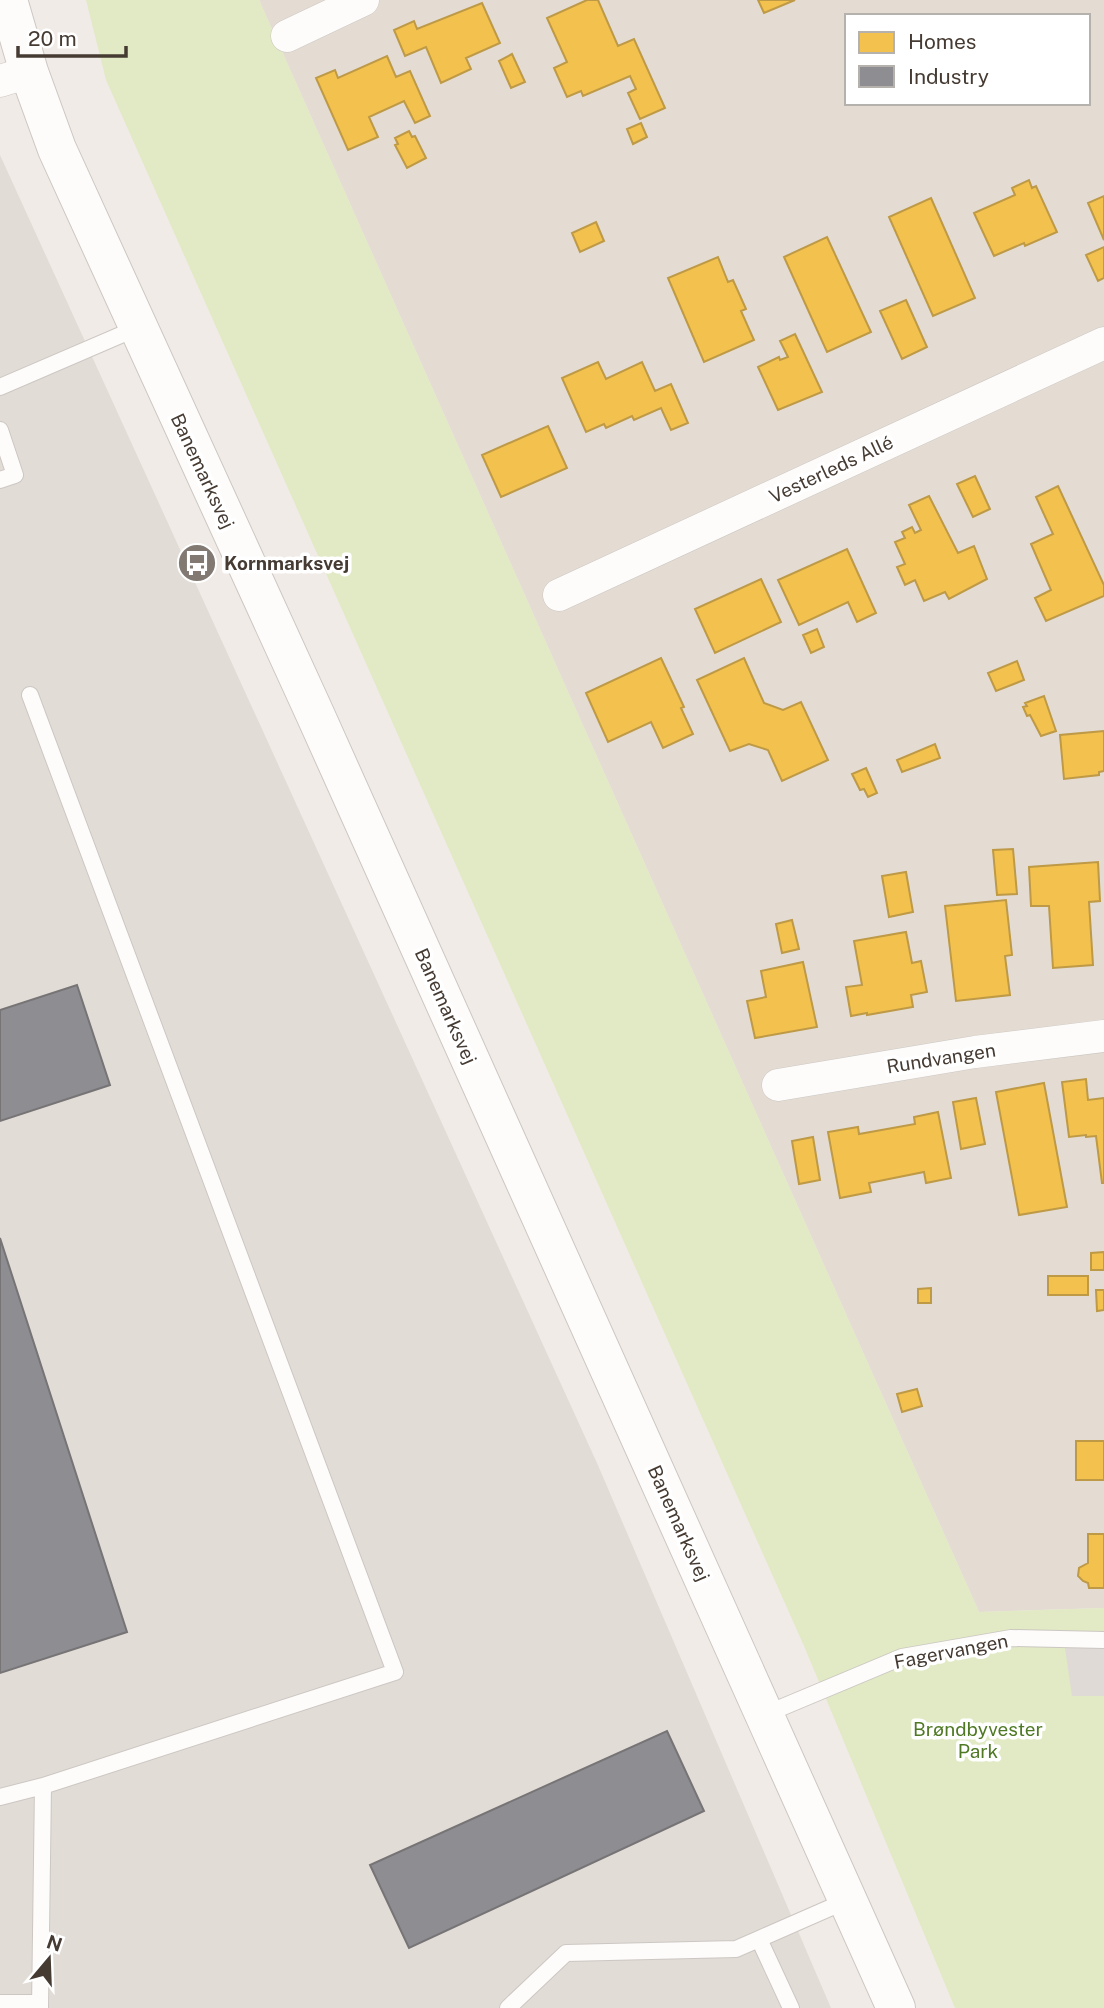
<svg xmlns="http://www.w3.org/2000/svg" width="1104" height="2008" font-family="'Public Sans',sans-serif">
  <rect width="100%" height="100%" fill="#f0ebe6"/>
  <path fill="#e4dcd3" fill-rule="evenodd" d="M259,0H1104V1608L979,1612ZM847,16H1088V103H847Z"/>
  <path fill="#e2dcd7" d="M0,155L597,1463L831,2008H0Z"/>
  <path fill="#e1eac4" d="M86,0H259L979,1612L1104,1608V2008H955L804,1646L106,80Z"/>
  <path fill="#dfdad6" d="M1065,1648H1104V1696H1072Z"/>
  <path fill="#f2c14e" stroke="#be9946" stroke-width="2" d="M587,0H598L618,46L634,39L665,108L640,119L628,93L636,89L630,76L583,96L581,91L567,97L554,68L567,62L547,18Z
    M758,0H795L764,13Z
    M482,3L500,43L466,58L471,69L441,83L426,47L405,56L394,30L414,21L417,29Z
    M512,54L525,82L511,88L499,61Z
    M387,56L396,77L410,71L430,116L415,123L404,101L369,117L378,137L348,150L316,78L335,70L338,78Z
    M641,123L647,137L633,144L627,129Z
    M409,131L412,137L415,136L426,158L407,168L395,145L398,144L395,138Z
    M1029,180L1032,188L1036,186L1057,232L1025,246L1024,243L994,256L974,213L1015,195L1012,188Z
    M1104,196V240L1088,203Z
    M931,198L975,298L933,316L889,217Z
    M596,222L604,241L580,252L572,233Z
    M827,237L871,332L827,352L784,257Z
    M1104,247V278L1098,281L1086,255Z
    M718,257L728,282L733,280L746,309L741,311L754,340L704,362L668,278Z
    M906,300L927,347L902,359L880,311Z
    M795,334L822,392L778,410L758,367L779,357L780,360L788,357L780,341Z
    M598,362L606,379L642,362L655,391L671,384L688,423L671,430L661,408L634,420L632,416L606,428L604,424L586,432L562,378Z
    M548,426L567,468L501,497L482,455Z
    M975,476L990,509L973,517L957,484Z
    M1058,486L1104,585V596L1046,621L1035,598L1051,590L1031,544L1053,534L1036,497Z
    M929,496L958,553L974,546L987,579L949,599L945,592L924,601L915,580L905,585L897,567L905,564L895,542L905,538L902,532L912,527L915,533L921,530L909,505Z
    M847,549L876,613L857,622L848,602L799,625L778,580Z
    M761,579L781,622L715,653L695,609Z
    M817,629L824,647L811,653L803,635Z
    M661,658L684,707L681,708L693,734L663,748L651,722L608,742L586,693Z
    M744,658L764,703L783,710L801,702L828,760L782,781L768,750L749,744L730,751L697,680Z
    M1017,661L1024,680L996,691L988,673Z
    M1044,696L1056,731L1041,736L1030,715L1027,716L1023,707L1027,706L1025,703Z
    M1104,731V771L1099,772V775L1064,779L1060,735Z
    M935,744L940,758L902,772L897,760Z
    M866,768L877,793L868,797L864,789L860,790L852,774Z
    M1013,849L1017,894L997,895L993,850Z
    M1098,862L1100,901L1089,902L1093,965L1053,968L1049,906H1031L1029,867Z
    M906,872L913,912L889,917L882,876Z
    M1006,900L1012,955L1005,956L1010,995L956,1001L945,906Z
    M792,920L799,949L782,953L776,924Z
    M906,932L912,963L921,961L927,992L911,995L913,1007L867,1015V1013L851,1016L846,987L862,985L854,941Z
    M803,962L817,1027L755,1038L747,1001L766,997L761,971Z
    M1086,1079L1088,1100L1104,1098V1183H1102L1096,1136L1086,1137V1135L1069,1137L1062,1082Z
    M1044,1083L1067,1207L1019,1215L996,1092Z
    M976,1098L985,1144L961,1149L953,1102Z
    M938,1112L951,1178L926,1183L924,1172L869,1183L871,1192L840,1198L828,1132L858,1127L859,1134L915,1124L914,1117Z
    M813,1137L820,1180L799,1184L792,1141Z
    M1104,1252V1270H1091V1253Z
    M1048,1276H1088V1295H1048Z
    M931,1288V1303H918V1289Z
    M1096,1290H1104V1310L1097,1311Z
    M917,1389L922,1406L902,1412L897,1394Z
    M1076,1441H1104V1480H1076Z
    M1088,1534H1104V1588H1089L1088,1583L1083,1581L1078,1576L1079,1568L1088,1563Z"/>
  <path fill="#8d8d92" stroke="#777476" stroke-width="2" d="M77,985L110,1085L0,1121V1010Z
    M0,1238L127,1632L0,1673Z
    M667,1731L704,1811L409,1948L370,1865Z"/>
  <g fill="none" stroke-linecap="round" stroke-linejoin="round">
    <g stroke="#ccc7c2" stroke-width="18">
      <path id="service" d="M0,387L137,328
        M0,430L15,475L0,480
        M30,695L395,1672L43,1786L40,2008
        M766,1714L902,1657L1011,1638L1104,1640
        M0,1797L43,1786
        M0,2003H40
        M508,2008L566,1953L736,1949L759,1939
        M791,2008L759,1939L848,1900"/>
    </g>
    <g stroke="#ccc7c2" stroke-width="33">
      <path id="minor" d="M287,36L363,0
        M0,81L29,72
        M559,595L1104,343
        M778,1085L975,1052L1104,1036"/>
    </g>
    <g stroke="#ccc7c2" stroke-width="40">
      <path id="tertiary" d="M8,0L29,72L57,149L315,714L896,2008"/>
    </g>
    <use href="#service" stroke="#fdfcfb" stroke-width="16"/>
    <use href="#minor" stroke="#fdfcfb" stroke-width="32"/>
    <use href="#tertiary" stroke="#fdfcfb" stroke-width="38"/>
  </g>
  <defs>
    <g id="bus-disc" transform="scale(2.0125)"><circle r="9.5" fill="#817972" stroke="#fff"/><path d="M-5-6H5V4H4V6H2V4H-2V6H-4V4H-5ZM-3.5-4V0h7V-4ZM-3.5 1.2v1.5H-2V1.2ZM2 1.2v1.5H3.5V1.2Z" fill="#fff"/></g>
  </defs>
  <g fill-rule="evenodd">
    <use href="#bus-disc" x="197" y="563"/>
  </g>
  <g text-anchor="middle" stroke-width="7" stroke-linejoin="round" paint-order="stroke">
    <g font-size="19" fill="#453b33" stroke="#fff">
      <text transform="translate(831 469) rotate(-25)" y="7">Vesterleds Allé</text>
      <text transform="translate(203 471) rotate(65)" y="7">Banemarksvej</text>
      <text transform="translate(446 1006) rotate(66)" y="7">Banemarksvej</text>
      <text transform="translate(941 1058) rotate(-9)" y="7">Rundvangen</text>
      <text transform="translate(679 1523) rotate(66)" y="7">Banemarksvej</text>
      <text transform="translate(951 1651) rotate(-11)" y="7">Fagervangen</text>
    </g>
    <g font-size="19" font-weight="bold" fill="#453b33" stroke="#fff" text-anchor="start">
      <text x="224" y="570">Kornmarksvej</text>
    </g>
    <g font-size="19" fill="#4f7924" stroke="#fff">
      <text x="978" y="1736">Brøndbyvester<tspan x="978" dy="22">Park</tspan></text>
    </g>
  </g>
  <rect x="845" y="14" width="245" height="91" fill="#ffffff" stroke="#b5b1ad" stroke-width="2"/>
  <rect x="859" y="32" width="35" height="21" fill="#f2c14e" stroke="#b5b1ad" stroke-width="2"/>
  <text x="908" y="49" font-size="21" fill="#453b33">Homes</text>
  <rect x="859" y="66" width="35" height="21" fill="#8d8d92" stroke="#b5b1ad" stroke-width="2"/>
  <text x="908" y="84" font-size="21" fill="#453b33">Industry</text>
  <g transform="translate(49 1959) rotate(19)" stroke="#ffffff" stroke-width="5" paint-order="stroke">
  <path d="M0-5L12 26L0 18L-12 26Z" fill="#453b33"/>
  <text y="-10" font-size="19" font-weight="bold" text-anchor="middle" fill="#453b33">N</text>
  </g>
  <path d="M18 46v10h108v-10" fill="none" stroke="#453b33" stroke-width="3.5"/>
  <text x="28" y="46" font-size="21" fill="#453b33" stroke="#ffffff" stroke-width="5" paint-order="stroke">20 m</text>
</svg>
